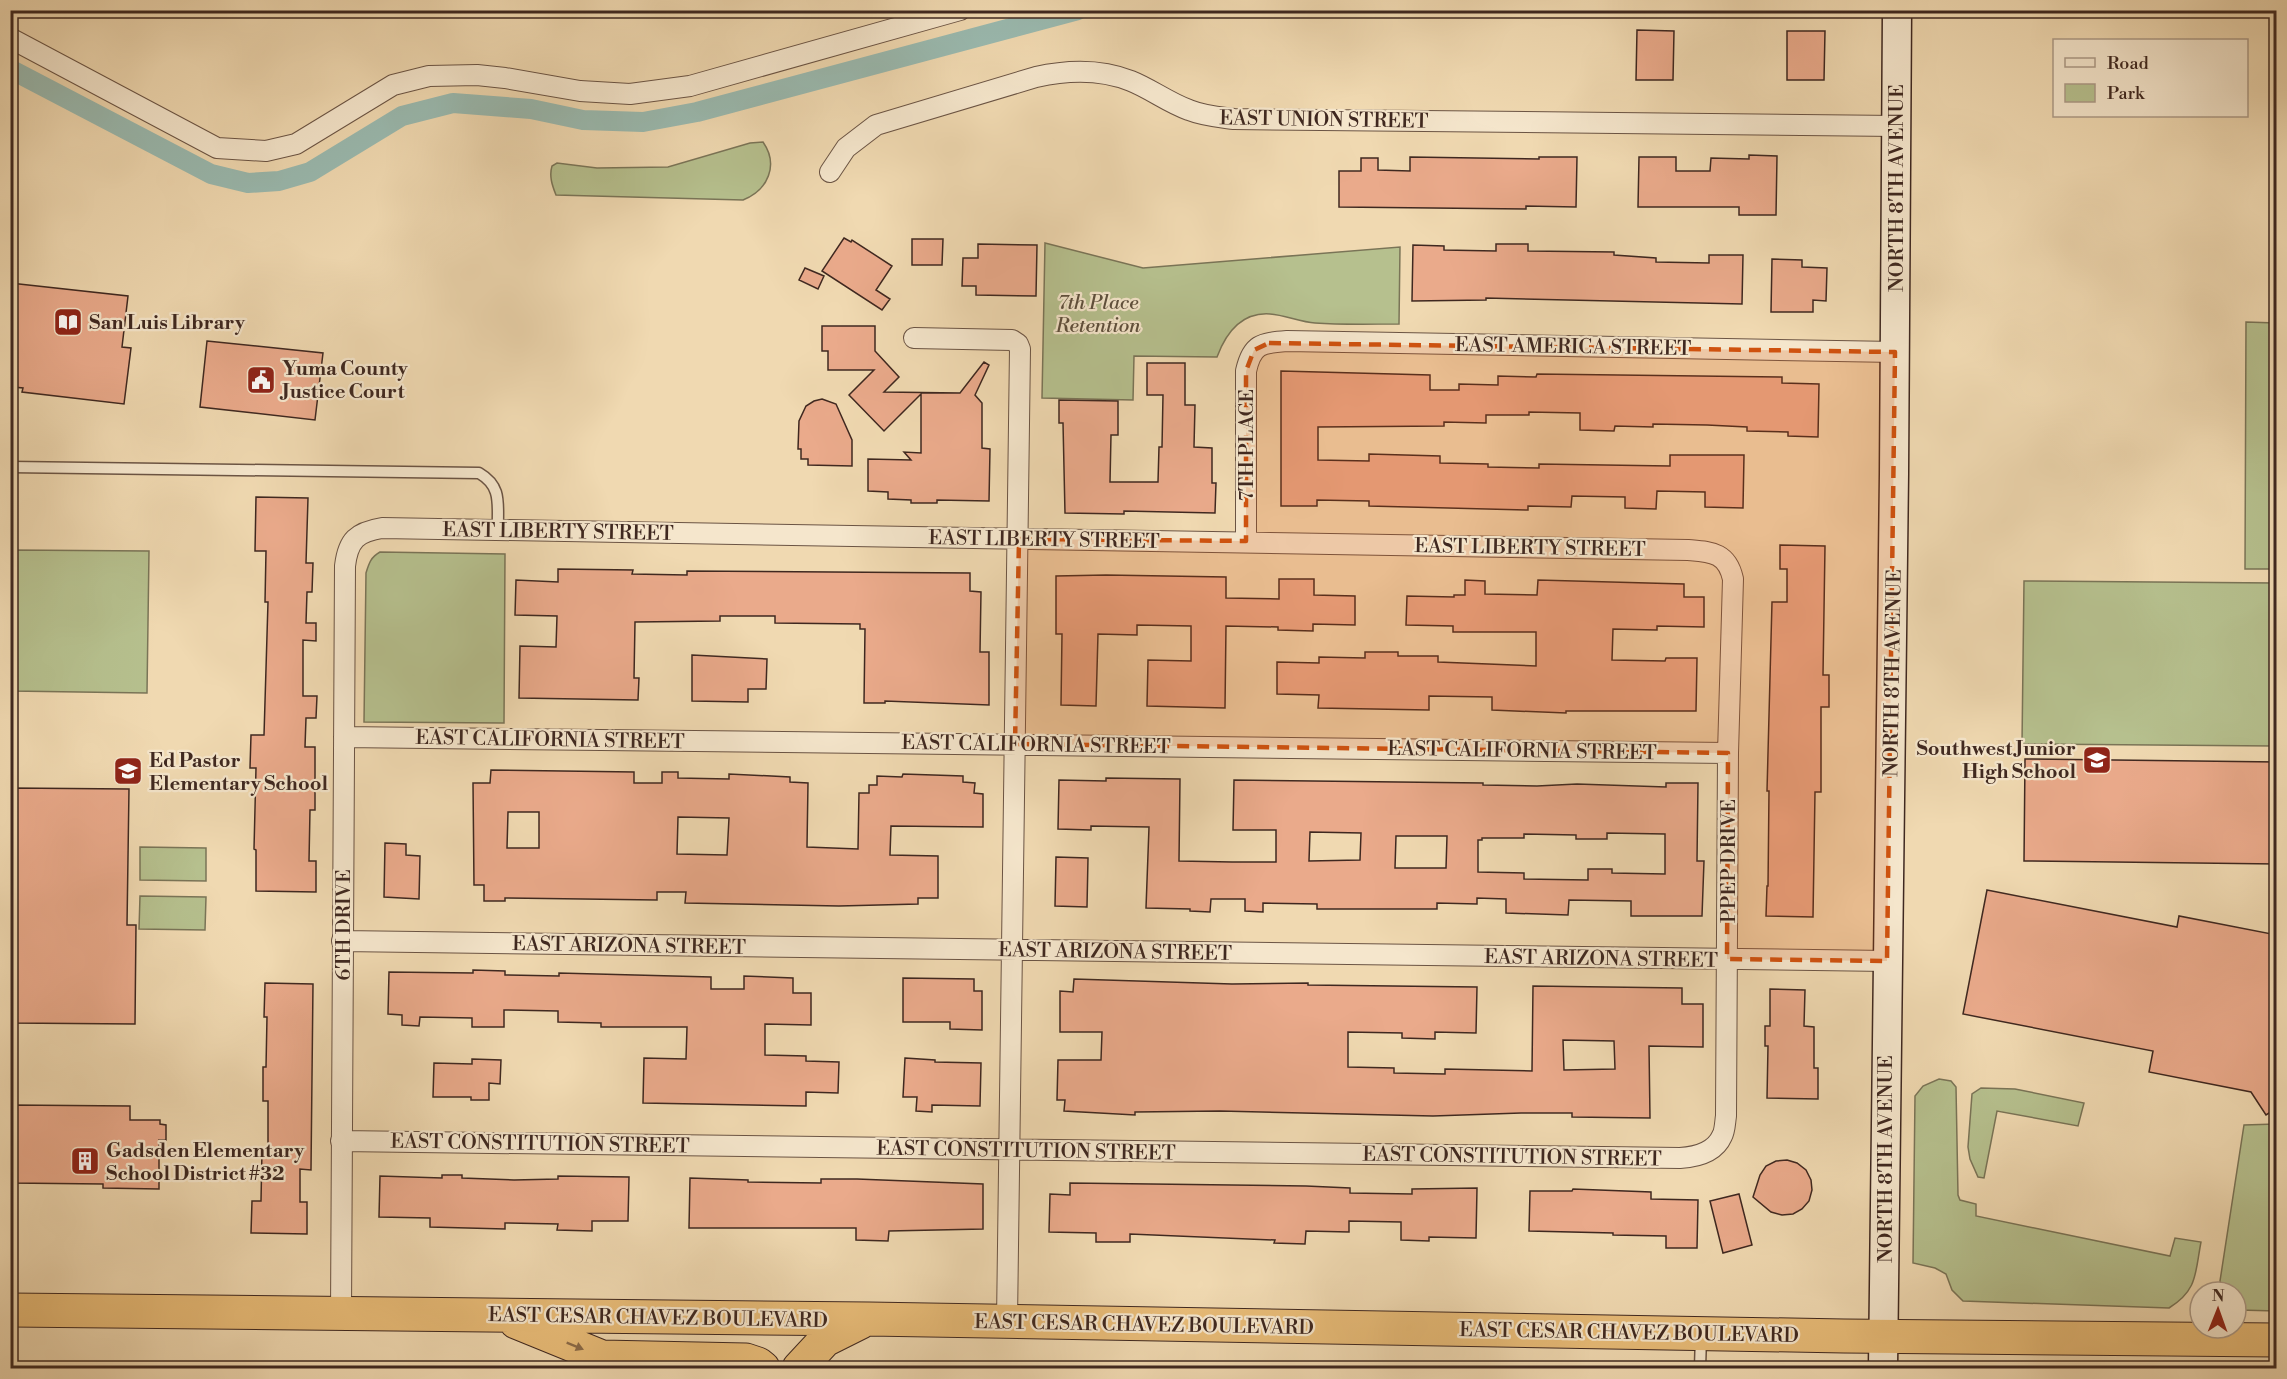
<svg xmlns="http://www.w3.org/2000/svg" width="2287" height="1379" font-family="'Libre Bodoni',serif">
  <rect width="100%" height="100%" fill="#f0d9b1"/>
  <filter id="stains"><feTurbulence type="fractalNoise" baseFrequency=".00333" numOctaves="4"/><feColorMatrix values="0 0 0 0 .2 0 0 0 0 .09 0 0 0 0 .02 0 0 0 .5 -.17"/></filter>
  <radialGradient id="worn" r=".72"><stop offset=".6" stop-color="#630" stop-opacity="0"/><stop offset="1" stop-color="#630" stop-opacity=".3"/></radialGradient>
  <path fill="#b6c08e" stroke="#7a7457" stroke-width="1.5" d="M763,142C779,165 768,190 743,200L556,195C552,185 549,176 552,166L557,163L597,168L668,167L750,143Z
    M1045,243L1143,268L1400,247L1399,324C1371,324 1343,325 1315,323C1300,322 1285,315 1270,314C1242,312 1226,333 1217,357L1134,356L1133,400L1042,398Z
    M2246,322L2276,323V569H2245Z
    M11,550L149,551L147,693L11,691Z
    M380,552L505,554L504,723L364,722L366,573C369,563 371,557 380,552Z
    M2024,581L2275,583L2274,746L2022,744Z
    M140,847L206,848V881L140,880Z
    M140,896L206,897L205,930L139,929Z
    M1939,1079L1951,1081L1956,1087L1958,1195L1960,1200L1976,1204V1216L2170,1256L2175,1238L2201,1242C2195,1273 2198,1290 2169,1308L1963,1301L1952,1290L1946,1274L1935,1268L1913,1263L1915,1096L1923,1086Z
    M1981,1088L2015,1089L2084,1103L2078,1126L1997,1111L1984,1178L1978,1177L1970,1159L1968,1147L1972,1094Z
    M2276,1124V1311L2239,1310L2236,1308V1292H2222L2220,1281L2244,1125Z"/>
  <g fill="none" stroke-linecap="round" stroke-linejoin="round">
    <path stroke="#9abab0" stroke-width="20" d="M10,69L211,174L248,183L279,181L310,172L402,116L453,103L531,109L583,120L643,122L697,112L1078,10"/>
  </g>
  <path fill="#eaaa8b" stroke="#3f2820" stroke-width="1.5" fill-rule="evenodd" d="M1637,30L1674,31L1673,80H1636Z
    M1787,31H1825L1824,80H1787Z
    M1749,155L1777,156L1776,215H1739V207H1638L1639,157H1676V171H1710L1711,158L1749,159Z
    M1410,157L1539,159V157H1577L1576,207L1526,206V209L1339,207V171H1361V158H1378V170L1410,171Z
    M844,238L851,242L852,240L892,266L876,290L890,299L882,310L822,271Z
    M912,239H943L942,265H912Z
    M978,244L1037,245L1036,296L976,295V286H962L963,258H978Z
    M1496,244H1528V251L1614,252V255L1656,258V262L1709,263V255H1743L1742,304L1486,298V300L1412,301L1413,245L1444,246V250L1496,251Z
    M1772,259L1802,260V267L1827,268L1826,301L1813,300V312H1771Z
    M805,268L824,276L818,289L799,280Z
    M10,283L128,296L122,347L131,348L124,404L22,392L23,388L13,387V374L10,373Z
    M822,326H875V351L899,377L884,392L960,393L984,362L989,365L975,395L982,403V448L990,449L989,501L937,500V503H911V500L888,499V492L868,491V459L911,460L904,452L921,453V394L884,431L849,395L874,370H828V351H822Z
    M207,341L323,353L315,420L200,407Z
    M1147,363H1185V405H1195L1194,447L1212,448V483H1216L1215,513L1124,511V514L1065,513L1063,423H1059V400L1118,401V435H1111L1110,482H1158L1159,447H1162L1163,395H1147Z
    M1281,371L1430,375V390H1459V384L1498,385V376L1536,377L1537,374L1782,377V383L1819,384L1818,437L1788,436V432L1747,431V427L1707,425L1653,424V427L1615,426L1614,431L1580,430V413L1529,412V415H1486V423L1444,422V426L1318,427V460L1369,461V454L1440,456V463L1488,464V467L1539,468V464L1670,466V455H1744L1743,508L1705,507V492L1657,491L1656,509L1625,508V497L1572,496L1571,507L1528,506V510L1369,506V501L1317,500V506H1281Z
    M822,399L836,404L852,440V466L808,465V459H801V449H798L799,421L806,406L814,401Z
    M256,497L308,498L306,563H313L312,592H307L306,623H316V641L303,640V696H317L316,718H306L305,747H315V810H310L309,861H316V892L256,891V850L254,849L256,768H250L251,735H264L268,602H265L266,551H255Z
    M1780,545L1825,546L1823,675H1829V707H1821V792H1815L1813,917L1766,916L1767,886H1768L1769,791H1767L1772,602H1787V569H1780Z
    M558,569L633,570L632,574L687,575V571L970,573V591L981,592L980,652H989V705L885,701V703H864L865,629H860V624L775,623V616H720V621L635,622L634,678H639L638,700L519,698L520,646L556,647L557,616L515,615L516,580L558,582Z
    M1106,575L1226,577V598L1279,599V579H1314V595L1355,596V625L1313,624V631L1278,630V627L1226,626L1225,708L1147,706L1148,660L1191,661V626L1137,625V635L1098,634L1096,706L1061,705L1062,634H1056V576Z
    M1465,580L1485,581V594L1537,595L1538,580L1684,584V597H1704V627L1657,626V630L1613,629L1612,660L1665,661L1666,658H1697L1696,711H1566V713L1492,710V697L1429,696V710L1318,708L1319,695L1277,694V662L1319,663V657L1365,658V652H1398V656H1438V662L1536,666V632H1453V626L1406,625L1407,596L1454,597V595H1465Z
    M692,655L767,659L766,689H748V702L692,701Z
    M2025,759L2277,762V864L2024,861Z
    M491,770L634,772V783H662V772H678V778L729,779V774L790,777V782L808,783L807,847L858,849L859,793H869V785H877V776L902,777L903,774L963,776V782L975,783L974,793L983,794V827L891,826L890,855L938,856V898H918V904L839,906L685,903L686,892H657V900L505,898V901H484V885H474L473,783H490ZM508,812H539V848H507ZM678,817L729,818L727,855L677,854Z
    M1106,778L1180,779L1179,861L1232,862H1276V830H1233L1234,780L1483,783V785L1537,786L1577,784L1666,787V783H1698L1697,861H1704L1702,916H1631V901L1569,900L1568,915L1506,913V899L1477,898V904L1437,903V909H1317V904L1263,903V912L1245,911V899H1211L1210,912L1190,911V909L1146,908L1149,827L1091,826V830L1058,829L1059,780L1106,781ZM1310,832L1361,833L1360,860L1309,861ZM1607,833L1665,834V874L1612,873V869H1588V880L1524,879V873L1478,872V840H1482V838H1524V834L1576,835V839H1607ZM1396,836H1447L1446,868H1395Z
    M10,788L129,789L127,925H136L135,1024L10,1023Z
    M385,843L406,844V855L420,856L419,899L384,897Z
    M1056,857L1088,858L1087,907L1055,906Z
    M1987,890L2177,927L2179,916L2277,935V1108L2266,1115L2251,1092L2149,1072L2153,1051L1963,1014Z
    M473,970L505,971V975L559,976V973L711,977V989H744V976L793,978V993H811V1025L765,1024V1055L806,1056V1061L839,1062L838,1093L806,1092V1106L643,1103L644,1058L686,1059L687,1027H601V1023L558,1022V1011L504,1010V1027H472V1018L420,1017L419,1026L402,1025V1015L388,1014L389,972L473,973Z
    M903,978L974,979V991H982V1030L950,1029V1022H903Z
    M1074,979L1232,984L1308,983V985L1477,987L1476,1033L1435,1032V1039L1402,1038V1033L1348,1032V1067L1394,1068V1073L1445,1074V1069L1532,1071L1533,986L1682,988V1004H1703V1047L1649,1046L1650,1118L1572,1117V1113H1521L1433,1116L1220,1111L1135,1112V1115L1064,1111L1065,1100H1057L1058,1060H1101L1102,1032H1060V991L1073,992ZM1563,1040L1614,1041L1615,1069L1564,1070Z
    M265,983L313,984L311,1170L300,1169V1202H307V1234L251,1233L252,1201H261L262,1150H268V1101H263V1067H266L267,1017H264Z
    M1770,989L1805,990L1804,1026L1814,1027V1068H1818V1099L1767,1098L1768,1046H1765V1026H1770Z
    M905,1058L935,1060V1062L981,1063L980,1106L932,1105V1112L916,1111L917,1097H903Z
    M472,1059L501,1060L500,1084L489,1083V1100H471V1097H433L434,1063L472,1064Z
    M10,1105L130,1106V1120H160V1124L166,1125V1140H159V1189L103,1188V1184L10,1183Z
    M1787,1160L1797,1163L1806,1170L1811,1180L1812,1190L1809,1201L1802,1209L1793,1214L1782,1215L1771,1212L1753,1197L1760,1175L1766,1166L1776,1161Z
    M442,1175H462V1178L514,1180L558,1179V1176L629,1177L628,1221H592V1231L557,1230L558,1224L505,1223V1229L430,1227V1218L379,1217L380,1176L442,1178Z
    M690,1178L748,1180V1182L821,1183V1179H857L983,1184V1229L889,1231L888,1241L856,1240V1228H689Z
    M1070,1183L1306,1186L1350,1188V1193L1412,1194V1189L1477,1188L1476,1238L1429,1237V1241L1401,1240V1222L1349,1221V1232L1306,1231L1305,1244L1274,1243L1275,1240L1130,1234V1242H1096V1233L1049,1232L1050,1194L1070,1195Z
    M1573,1189L1651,1192V1199L1698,1200L1697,1248H1666V1236L1613,1235V1233L1529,1231L1530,1191H1572Z
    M1739,1194L1752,1245L1723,1253L1710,1201Z"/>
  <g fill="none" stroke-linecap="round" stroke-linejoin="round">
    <g stroke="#6b5444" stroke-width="13">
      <path id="lane" d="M10,467L479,473C503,487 497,505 498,530
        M1700,1368L1701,1336"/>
    </g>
    <g stroke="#6b5444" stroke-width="22">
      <path id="street" d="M10,38L217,148L266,151L296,144L393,85L429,76L477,75L505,78L580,91L630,94L690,86L960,10
        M830,172L846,148L876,125L1036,77C1067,70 1101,69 1131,81C1151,89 1169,103 1189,110C1204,116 1218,117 1234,119L1897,126
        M914,338L1012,340L1018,344L1020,349L1007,1321
        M1246,541V371C1252,344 1261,343 1287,341L1895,352
        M344,737L1728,753
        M342,941L1887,961
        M341,1314L345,566C348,540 357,532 382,528L1688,550C1711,552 1727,552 1733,579L1728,753L1726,1116C1725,1122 1725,1131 1722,1136C1715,1152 1696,1157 1680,1158L341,1141"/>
    </g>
    <g stroke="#3f2820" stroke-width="31">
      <path id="secondary" d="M1883,1368L1894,474L1897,10"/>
    </g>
    <g stroke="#3f2820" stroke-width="35">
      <path id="highway" d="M10,1310L869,1319L1844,1336L2276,1340
        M516,1322L602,1357L746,1360L758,1364L763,1368
        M799,1368L825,1340L861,1322"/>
    </g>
    <path stroke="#3f2820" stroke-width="3" stroke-dasharray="1.5 3" stroke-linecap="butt" d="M10,380H13"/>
    <use href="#lane" stroke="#f5e6cc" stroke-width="10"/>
    <use href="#street" stroke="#f5e6cc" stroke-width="20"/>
    <use href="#secondary" stroke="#f5e6cc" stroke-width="28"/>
    <use href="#highway" stroke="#e8bc78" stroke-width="33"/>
  </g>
  <defs><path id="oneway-solid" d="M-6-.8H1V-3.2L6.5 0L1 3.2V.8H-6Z" transform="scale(1.5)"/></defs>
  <use fill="#8b6b48" href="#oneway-solid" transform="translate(575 1346) rotate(22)"/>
  <path fill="#cf520f" fill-opacity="0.2" stroke="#cf520f" stroke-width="4.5" stroke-dasharray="12 8" stroke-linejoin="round" d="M1269,343L1895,352L1887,961L1727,959L1728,753L1015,744L1019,539L1246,541V371L1254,350Z"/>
  <defs>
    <g id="library-square" transform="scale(1.5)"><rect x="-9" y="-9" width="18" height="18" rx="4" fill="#8f2418" stroke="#f5e6cc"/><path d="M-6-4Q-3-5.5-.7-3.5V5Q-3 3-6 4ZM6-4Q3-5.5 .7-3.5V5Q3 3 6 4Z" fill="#fff"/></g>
    <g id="civic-square" transform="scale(1.5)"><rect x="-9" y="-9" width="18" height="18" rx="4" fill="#8f2418" stroke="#f5e6cc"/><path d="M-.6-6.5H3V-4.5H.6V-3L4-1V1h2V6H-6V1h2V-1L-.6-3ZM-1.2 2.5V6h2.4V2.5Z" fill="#fff"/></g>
    <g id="school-square" transform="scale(1.5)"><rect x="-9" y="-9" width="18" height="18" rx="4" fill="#8f2418" stroke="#f5e6cc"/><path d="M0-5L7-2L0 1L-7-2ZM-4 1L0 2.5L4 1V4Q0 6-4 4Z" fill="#fff"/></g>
    <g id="building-square" transform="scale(1.5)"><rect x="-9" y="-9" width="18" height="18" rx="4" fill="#8f2418" stroke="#f5e6cc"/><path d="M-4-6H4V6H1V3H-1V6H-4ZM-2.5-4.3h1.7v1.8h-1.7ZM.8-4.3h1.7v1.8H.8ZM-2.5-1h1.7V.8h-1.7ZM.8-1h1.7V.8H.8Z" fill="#fff"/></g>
  </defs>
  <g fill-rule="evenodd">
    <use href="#library-square" x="68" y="322"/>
    <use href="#civic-square" x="261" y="380"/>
    <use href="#school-square" x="2097" y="760"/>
    <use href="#school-square" x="128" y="771"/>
    <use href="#building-square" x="85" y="1161"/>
  </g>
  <g text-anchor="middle" stroke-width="4.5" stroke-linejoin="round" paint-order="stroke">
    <g font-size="20" fill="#3f2820" stroke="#f5e6cc">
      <text transform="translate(1324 119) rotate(1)" y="7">EAST UNION STREET</text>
      <text transform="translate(1896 188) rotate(-90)" y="7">NORTH 8TH AVENUE</text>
      <text transform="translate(1573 346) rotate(1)" y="7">EAST AMERICA STREET</text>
      <text transform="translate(1246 445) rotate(-90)" y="7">7TH PLACE</text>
      <text transform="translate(558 531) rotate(1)" y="7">EAST LIBERTY STREET</text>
      <text transform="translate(1044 539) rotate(1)" y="7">EAST LIBERTY STREET</text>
      <text transform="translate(1530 547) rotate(1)" y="7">EAST LIBERTY STREET</text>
      <text transform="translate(1892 673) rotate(-89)" y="7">NORTH 8TH AVENUE</text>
      <text transform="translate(550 739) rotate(1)" y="7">EAST CALIFORNIA STREET</text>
      <text transform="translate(1036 744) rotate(1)" y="7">EAST CALIFORNIA STREET</text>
      <text transform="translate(1522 750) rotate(1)" y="7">EAST CALIFORNIA STREET</text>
      <text transform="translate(1728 861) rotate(-90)" y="7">PPEP DRIVE</text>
      <text transform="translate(343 925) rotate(-90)" y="7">6TH DRIVE</text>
      <text transform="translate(629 945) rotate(1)" y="7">EAST ARIZONA STREET</text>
      <text transform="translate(1115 951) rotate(1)" y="7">EAST ARIZONA STREET</text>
      <text transform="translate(1601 958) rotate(1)" y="7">EAST ARIZONA STREET</text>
      <text transform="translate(540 1143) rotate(1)" y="7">EAST CONSTITUTION STREET</text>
      <text transform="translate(1026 1150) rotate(1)" y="7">EAST CONSTITUTION STREET</text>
      <text transform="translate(1512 1156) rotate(1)" y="7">EAST CONSTITUTION STREET</text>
      <text transform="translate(1885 1159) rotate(-90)" y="7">NORTH 8TH AVENUE</text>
      <text transform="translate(658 1317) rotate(1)" y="7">EAST CESAR CHAVEZ BOULEVARD</text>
      <text transform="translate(1144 1324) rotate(1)" y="7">EAST CESAR CHAVEZ BOULEVARD</text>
      <text transform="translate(1629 1332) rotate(1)" y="7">EAST CESAR CHAVEZ BOULEVARD</text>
    </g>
    <g font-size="20" font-style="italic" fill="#5d4e3c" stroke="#f5e6cc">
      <text x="1098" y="309">7th Place<tspan x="1098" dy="23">Retention</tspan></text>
    </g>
    <g font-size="20" font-weight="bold" fill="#3f2820" stroke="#f5e6cc" text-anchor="start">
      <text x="89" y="329">San Luis Library</text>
      <text x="282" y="375">Yuma County<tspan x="282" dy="23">Justice Court</tspan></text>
      <text x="2076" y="755" text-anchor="end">Southwest Junior<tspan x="2076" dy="23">High School</tspan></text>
      <text x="149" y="767">Ed Pastor<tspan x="149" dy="23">Elementary School</tspan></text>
      <text x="106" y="1157">Gadsden Elementary<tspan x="106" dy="23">School District #32</tspan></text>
    </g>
  </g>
  <rect width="2287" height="1379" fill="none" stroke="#f0d9b1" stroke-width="36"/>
  <rect x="12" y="12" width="2263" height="1355" fill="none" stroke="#3f2820" stroke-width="3"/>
  <rect x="18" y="18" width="2251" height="1343" fill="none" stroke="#3f2820" stroke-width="1.5"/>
  <rect x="2053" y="39" width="195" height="78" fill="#f5e6cc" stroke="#ac9a87" stroke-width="1.5"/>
  <rect x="2065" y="58" width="30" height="9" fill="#f5e6cc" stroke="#ac9a87" stroke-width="1.5"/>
  <text x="2107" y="69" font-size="18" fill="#3f2820">Road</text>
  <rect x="2065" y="84" width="30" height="18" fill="#b6c08e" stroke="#ac9a87" stroke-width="1.5"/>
  <text x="2107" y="99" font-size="18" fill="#3f2820">Park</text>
  <g transform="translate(2218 1310) rotate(1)"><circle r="28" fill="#f5e6cc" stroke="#ac9a87" stroke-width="1.5"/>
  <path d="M0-4.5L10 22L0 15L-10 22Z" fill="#8f2418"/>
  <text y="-9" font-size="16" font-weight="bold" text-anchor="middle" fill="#3f2820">N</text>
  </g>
  <rect width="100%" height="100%" filter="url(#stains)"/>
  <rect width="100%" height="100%" fill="url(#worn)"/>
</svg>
